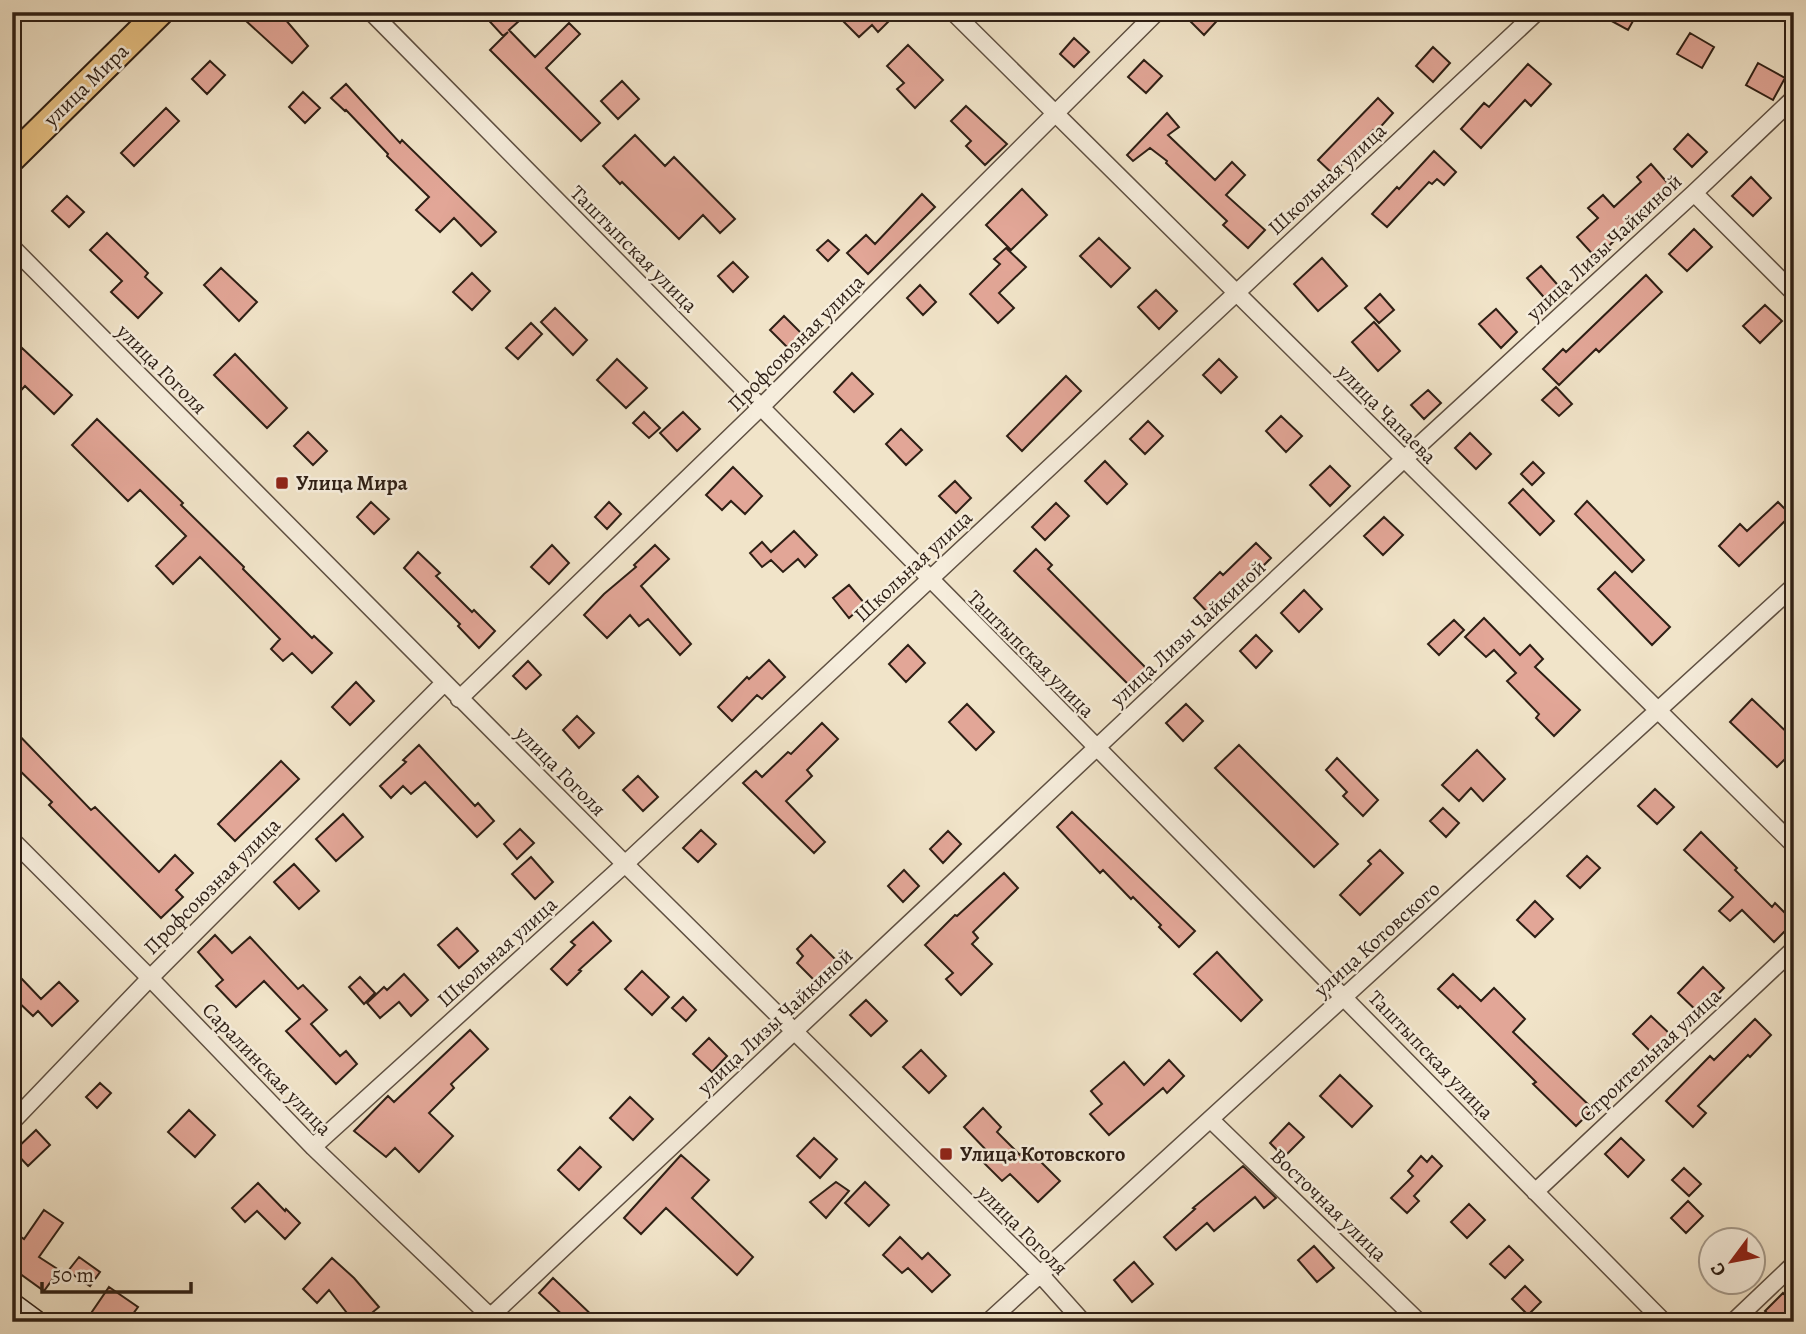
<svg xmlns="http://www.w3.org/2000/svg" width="1806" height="1334" font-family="Alegreya,serif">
  <rect width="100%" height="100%" fill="#f1e4c9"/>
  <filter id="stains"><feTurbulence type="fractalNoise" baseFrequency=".00286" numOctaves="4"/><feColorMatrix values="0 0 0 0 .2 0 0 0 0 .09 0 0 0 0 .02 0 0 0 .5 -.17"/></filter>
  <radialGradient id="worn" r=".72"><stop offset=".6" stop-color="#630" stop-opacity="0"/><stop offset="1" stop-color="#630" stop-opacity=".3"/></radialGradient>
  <path fill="#e2a697" stroke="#2e1f15" stroke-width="2" d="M253,12H279L308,46L292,63L245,20Z
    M481,12H529L509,30L535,57L569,23L580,34L546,68L600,123L581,141L490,50L508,32L503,36Z
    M834,12H884L882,14L889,21L878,32L872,25L859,37Z
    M1200,12H1225L1204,35L1191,22Z
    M1595,12H1638L1628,30Z
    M1690,33L1714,47L1702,68L1677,54Z
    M1074,38L1089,52L1074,67L1060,54Z
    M908,45L943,80L915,108L897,89L904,83L887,66Z
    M1433,47L1450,63L1433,82L1416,66Z
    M1144,60L1162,76L1146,93L1128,77Z
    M210,61L225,75L207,94L192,79Z
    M1758,63L1785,78L1773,100L1746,85Z
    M1528,64L1551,84L1531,106L1525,100L1481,148L1461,129L1484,103L1489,107Z
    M622,81L639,99L618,119L601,101Z
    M346,84L400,143L402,140L496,232L481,246L454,218L440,232L416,210L429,197L387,156L388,154L346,110L345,111L331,98Z
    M303,92L320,108L305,123L289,107Z
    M1378,98L1393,113L1376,132L1373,130L1333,174L1318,160Z
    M966,106L1007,144L985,165L966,146L971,141L951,121Z
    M166,108L179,121L134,166L121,153Z
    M1167,113L1179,127L1168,135L1215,180L1232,162L1245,175L1226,195L1265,230L1248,248L1223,225L1227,221L1166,163L1167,161L1150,148L1133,161L1127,155Z
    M1688,134L1707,152L1692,167L1674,149Z
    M635,135L665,166L674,157L735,219L720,233L703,215L679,239L622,182L620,184L603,166Z
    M1434,151L1456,172L1444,185L1437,179L1432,184L1429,182L1387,227L1372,214L1397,187L1399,189Z
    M1651,164L1671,187L1596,258L1577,237L1598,218L1588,208L1603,195L1614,207L1641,182L1637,177Z
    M1751,177L1771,198L1753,216L1732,196Z
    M1022,189L1047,215L1011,250L986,225Z
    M922,194L935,207L868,274L847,253L866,235L875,244Z
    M67,196L84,212L69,227L52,211Z
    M1694,229L1712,247L1687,271L1669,254Z
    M107,233L148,273L145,277L162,293L138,318L111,292L122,281L90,250Z
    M1099,238L1130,268L1111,287L1080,256Z
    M828,240L839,250L828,261L817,250Z
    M1006,248L1026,267L999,293L1014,308L998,323L970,294L1000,264L994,259Z
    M1322,258L1347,286L1318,311L1294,284Z
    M733,262L748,277L733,292L718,276Z
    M1541,266L1563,291L1549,303L1527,278Z
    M221,268L257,302L239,321L204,285Z
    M472,273L490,291L472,310L453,292Z
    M1646,275L1662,292L1599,352L1596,349L1559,385L1543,369L1563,349L1566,352Z
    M920,285L936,302L923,315L907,298Z
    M1156,290L1177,311L1159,329L1138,307Z
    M1380,294L1394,310L1379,323L1365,308Z
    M1765,305L1782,321L1760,343L1743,326Z
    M555,308L587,340L573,355L541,322Z
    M1496,309L1517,332L1501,348L1479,324Z
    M784,316L805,337L791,351L770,330Z
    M1374,322L1400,351L1378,371L1352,342Z
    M531,323L542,334L518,359L506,348Z
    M22,348L72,395L54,414L25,386L12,400V359Z
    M235,354L287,408L267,428L214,375Z
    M617,359L647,388L626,408L597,380Z
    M1219,359L1237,377L1221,393L1203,375Z
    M852,373L873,394L854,412L834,392Z
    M1066,376L1081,391L1022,451L1007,436Z
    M1556,387L1572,404L1559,416L1542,400Z
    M1428,390L1441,403L1424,419L1411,405Z
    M644,412L660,428L649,438L633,423Z
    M683,412L700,429L677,451L660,433Z
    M1281,416L1302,436L1286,452L1266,431Z
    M97,419L183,503L181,505L244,567L243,569L312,638L314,636L332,653L312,673L292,653L283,661L271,649L280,639L200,557L173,584L156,566L186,536L140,490L128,501L72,445Z
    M1148,421L1163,436L1145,454L1130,439Z
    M901,429L922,450L906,465L886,444Z
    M308,432L327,451L313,465L294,446Z
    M1470,433L1491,454L1476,469L1455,448Z
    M1105,461L1127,484L1107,504L1085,481Z
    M1533,462L1544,473L1532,485L1521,474Z
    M1330,466L1350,486L1330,506L1310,485Z
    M733,467L762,496L745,514L731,501L722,510L706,495Z
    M955,481L971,498L956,513L939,496Z
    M1523,489L1554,521L1540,535L1509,503Z
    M1587,501L1644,560L1632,572L1575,514Z
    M371,502L389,519L374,534L357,517Z
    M609,502L621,514L607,529L595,517Z
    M1778,502L1791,515L1739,566L1719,546L1740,524L1747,531Z
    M1056,503L1069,516L1045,540L1032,527Z
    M1384,517L1403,535L1383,555L1364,536Z
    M794,531L817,555L805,567L798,559L783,572L771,560L762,567L750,553L762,542L771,552Z
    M1256,543L1271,558L1212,617L1194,598L1220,572L1223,575Z
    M552,545L569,563L549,584L531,567Z
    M655,545L669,559L641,586L691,644L680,655L648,619L639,626L630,615L607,638L584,615L604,594L636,567L634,565Z
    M1036,549L1052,565L1048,569L1149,671L1132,688L1014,571Z
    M418,552L440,573L436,576L472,612L474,610L495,631L479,648L458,626L460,624L404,568Z
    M1615,572L1670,627L1652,645L1598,589Z
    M849,585L865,604L849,618L833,598Z
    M1304,590L1322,609L1299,632L1281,613Z
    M1484,618L1520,655L1530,645L1543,659L1535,667L1580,710L1554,736L1536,718L1539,714L1507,681L1516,673L1494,650L1486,657L1465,637Z
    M1454,620L1464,630L1439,655L1428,644Z
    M1256,635L1272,651L1256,668L1240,651Z
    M908,645L925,663L906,682L889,664Z
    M769,660L785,677L762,699L757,695L732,721L718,707L747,677L749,679Z
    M528,661L541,675L526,689L513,676Z
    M356,682L374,701L350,725L332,707Z
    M1752,699L1794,739V750L1777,767L1730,722Z
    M967,704L994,732L976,750L949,722Z
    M1186,704L1203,721L1183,741L1166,723Z
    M577,716L594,733L579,748L563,730Z
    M822,723L838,739L807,770L812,776L786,801L825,842L814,853L743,783L756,771L762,777L788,752L791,754Z
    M12,728L91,810L95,807L159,872L175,855L193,873L176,890L183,897L161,918L49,805L52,802L12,763Z
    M419,745L475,806L478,803L494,821L477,837L425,782L411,794L403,786L391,798L380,786L406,762L403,760Z
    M1239,745L1338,844L1314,867L1215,768Z
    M1477,750L1505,779L1483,801L1471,788L1459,801L1442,785Z
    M1337,758L1378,800L1363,816L1343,796L1347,792L1326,770Z
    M281,761L299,779L235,841L218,824Z
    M638,776L658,797L643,811L623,790Z
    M1655,789L1674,807L1657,824L1638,806Z
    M1443,808L1459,823L1446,837L1430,821Z
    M1072,812L1195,931L1179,947L1159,927L1161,925L1133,897L1131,899L1103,870L1100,873L1057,827Z
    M343,814L363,837L336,861L316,839Z
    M520,829L534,843L517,859L504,844Z
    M701,830L716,844L698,862L683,848Z
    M948,831L961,844L943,863L930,849Z
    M1701,832L1737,868L1735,870L1772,907L1775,903L1794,922L1774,942L1742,910L1730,921L1719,911L1733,897L1684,850Z
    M1380,850L1403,873L1360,915L1340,895L1371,864L1368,861Z
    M1587,856L1600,868L1580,888L1567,876Z
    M531,857L553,882L535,899L512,874Z
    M294,864L319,891L299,909L274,882Z
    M904,870L919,886L903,902L888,886Z
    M1004,873L1018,888L973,932L978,938L972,944L992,964L961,995L946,979L953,973L925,945L955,915L957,916Z
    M1535,901L1553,919L1535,937L1517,920Z
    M593,922L611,941L579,970L581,971L567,985L551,969L575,945L571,942Z
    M457,928L478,951L459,968L438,945Z
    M215,935L232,953L250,937L298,989L303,985L327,1010L311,1024L340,1056L346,1051L357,1064L336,1084L286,1031L300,1019L264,981L236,1007L216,986L223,980L198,952Z
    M811,935L836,960L815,981L797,963L803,956L797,949Z
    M1217,952L1262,1000L1241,1021L1194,974Z
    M1703,967L1724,988L1699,1013L1678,993Z
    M642,971L669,997L652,1015L625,989Z
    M404,974L428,1000L411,1016L399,1002L380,1018L367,1003L384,987L387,990Z
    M1453,974L1481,1001L1494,988L1525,1019L1513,1032L1593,1109L1576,1126L1533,1084L1536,1082L1460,1006L1458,1008L1438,989Z
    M360,977L375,993L364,1004L349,987Z
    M21,978L41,999L59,982L78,1001L52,1026L38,1011L33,1016L12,996V986Z
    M683,997L696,1010L686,1021L672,1008Z
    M866,1000L887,1021L871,1036L850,1015Z
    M1651,1016L1671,1035L1653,1054L1633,1034Z
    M1755,1019L1771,1035L1750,1057L1748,1055L1698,1106L1706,1113L1693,1127L1666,1101L1710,1056L1714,1060Z
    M470,1030L488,1049L451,1084L454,1088L429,1113L453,1136L419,1172L395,1148L386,1157L354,1131L388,1096L394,1102Z
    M709,1038L727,1056L712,1072L693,1054Z
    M921,1050L946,1076L929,1093L903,1067Z
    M1169,1060L1184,1076L1167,1093L1163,1088L1109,1135L1090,1114L1102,1104L1091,1091L1124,1062L1144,1085Z
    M1340,1075L1372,1106L1352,1127L1320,1096Z
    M100,1083L111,1093L97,1108L86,1097Z
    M630,1097L653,1119L633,1140L610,1118Z
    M983,1108L1001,1127L997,1132L1020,1155L1027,1148L1060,1181L1038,1202L1010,1174L1002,1181L982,1161L989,1153L964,1127Z
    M189,1110L215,1135L195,1157L168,1132Z
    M1289,1123L1304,1137L1284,1157L1270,1143Z
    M36,1130L50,1145L28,1166L14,1151Z
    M814,1138L837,1159L820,1178L797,1156Z
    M1621,1138L1644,1160L1628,1177L1605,1154Z
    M580,1147L601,1167L579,1190L558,1170Z
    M681,1155L709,1180L692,1198L753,1257L737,1275L666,1208L641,1234L624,1218Z
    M1421,1156L1427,1162L1432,1156L1442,1166L1414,1196L1419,1201L1407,1213L1391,1198L1413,1176L1408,1171Z
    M1243,1166L1276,1198L1264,1208L1255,1197L1214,1231L1207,1223L1176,1250L1164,1237L1195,1209L1193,1208Z
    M1684,1168L1701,1184L1689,1196L1672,1180Z
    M836,1182L849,1191L826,1218L810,1202Z
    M865,1182L889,1205L869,1226L845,1203Z
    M258,1183L285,1211L286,1209L300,1223L285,1239L257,1211L245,1222L232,1208Z
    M1688,1201L1703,1216L1686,1233L1671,1218Z
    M1469,1204L1485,1220L1467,1238L1451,1222Z
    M44,1210L63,1223L39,1257L59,1270L44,1291L12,1268V1231L24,1239Z
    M900,1237L922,1259L928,1253L950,1275L932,1292L908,1268L902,1273L883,1255Z
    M1314,1246L1334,1268L1317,1282L1298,1260Z
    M1509,1246L1523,1260L1505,1278L1490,1264Z
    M79,1257L100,1272L90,1286L68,1271Z
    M332,1258L354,1278L379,1307L361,1322H354L329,1290L317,1303L303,1289Z
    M1134,1262L1153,1284L1132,1302L1114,1280Z
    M553,1278L599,1322H570L539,1293Z
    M1525,1286L1541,1302L1528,1315L1512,1299Z
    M109,1287L138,1307L127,1322H85Z
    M1783,1293L1794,1304V1315L1787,1322H1776L1765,1311Z"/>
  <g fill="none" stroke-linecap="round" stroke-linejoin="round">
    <g stroke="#5f5042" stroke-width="19">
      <path id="street" d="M371,12C801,449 1232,886 1664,1322
        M953,12L1794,845
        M1694,193L1794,293
        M12,247L625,864L1040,1274L1083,1322
        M459,699L760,408L1157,12
        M12,840L150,978L313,1147L496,1322
        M1210,1119L1419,1322
        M12,1122L150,978L444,683
        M313,1147L625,864L1537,12
        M1535,1192L1794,949
        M491,1316L1403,460L1694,193L1794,98
        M988,1322L1794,586
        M1733,1322L1794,1264"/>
    </g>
    <g stroke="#2e1f15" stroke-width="26">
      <path id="secondary" d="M12,1305L35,1322"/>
    </g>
    <g stroke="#2e1f15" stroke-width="30">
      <path id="primary" d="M12,158L160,12"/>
    </g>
    <use href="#street" stroke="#f6eddc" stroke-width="16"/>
    <use href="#secondary" stroke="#f6eddc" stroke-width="23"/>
    <use href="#primary" stroke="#e8c284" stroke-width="26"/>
  </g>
  <g fill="#8f2418" stroke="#f6eddc" stroke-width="2.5">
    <rect x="275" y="476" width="14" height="14" rx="3.5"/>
    <rect x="939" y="1147" width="14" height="14" rx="3.5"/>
  </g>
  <g text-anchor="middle" stroke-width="5" stroke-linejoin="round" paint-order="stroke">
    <g font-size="21" fill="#2e1f15" stroke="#f6eddc">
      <text transform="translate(86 85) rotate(-44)" y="7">улица Мира</text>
      <text transform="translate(1327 179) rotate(-43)" y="7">Школьная улица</text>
      <text transform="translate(1604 247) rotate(-43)" y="7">улица Лизы Чайкиной</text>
      <text transform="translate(634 249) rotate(45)" y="7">Таштыпская улица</text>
      <text transform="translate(796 343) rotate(-45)" y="7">Профсоюзная улица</text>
      <text transform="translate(162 369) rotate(45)" y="7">улица Гоголя</text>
      <text transform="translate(1387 414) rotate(45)" y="7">улица Чапаева</text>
      <text transform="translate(913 566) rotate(-43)" y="7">Школьная улица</text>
      <text transform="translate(1188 633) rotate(-43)" y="7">улица Лизы Чайкиной</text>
      <text transform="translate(1031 654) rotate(45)" y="7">Таштыпская улица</text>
      <text transform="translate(561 771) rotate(45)" y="7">улица Гоголя</text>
      <text transform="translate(212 886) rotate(-45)" y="7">Профсоюзная улица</text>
      <text transform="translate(1377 939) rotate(-42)" y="7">улица Котовского</text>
      <text transform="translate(497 952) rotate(-42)" y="7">Школьная улица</text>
      <text transform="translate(775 1021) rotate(-43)" y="7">улица Лизы Чайкиной</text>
      <text transform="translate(1431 1055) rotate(46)" y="7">Таштыпская улица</text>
      <text transform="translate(1650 1055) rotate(-43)" y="7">Строительная улица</text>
      <text transform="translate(267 1069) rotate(46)" y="7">Саралинская улица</text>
      <text transform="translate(1329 1205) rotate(44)" y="7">Восточная улица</text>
      <text transform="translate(1023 1230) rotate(45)" y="7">улица Гоголя</text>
    </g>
    <g font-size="21" font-weight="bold" fill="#2e1f15" stroke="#f6eddc" text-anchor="start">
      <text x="296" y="490">Улица Мира</text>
      <text x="960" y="1161">Улица Котовского</text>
    </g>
  </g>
  <rect width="1806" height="1334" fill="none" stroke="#f1e4c9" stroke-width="42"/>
  <rect x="14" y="14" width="1778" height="1306" fill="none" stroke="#2e1f15" stroke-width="3.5"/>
  <rect x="21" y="21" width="1764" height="1292" fill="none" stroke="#2e1f15" stroke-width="2"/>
  <g transform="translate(1732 1261) rotate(238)"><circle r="33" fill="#f6eddc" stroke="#a69b8c" stroke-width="2"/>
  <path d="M0-5L12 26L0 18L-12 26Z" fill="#8f2418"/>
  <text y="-10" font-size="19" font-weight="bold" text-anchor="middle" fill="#2e1f15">С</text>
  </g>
  <path d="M42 1282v10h149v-10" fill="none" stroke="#2e1f15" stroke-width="3.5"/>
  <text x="52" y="1282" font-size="21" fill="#2e1f15" stroke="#f6eddc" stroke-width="5" paint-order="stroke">50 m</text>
  <rect width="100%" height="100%" filter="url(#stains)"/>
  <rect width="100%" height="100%" fill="url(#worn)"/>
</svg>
